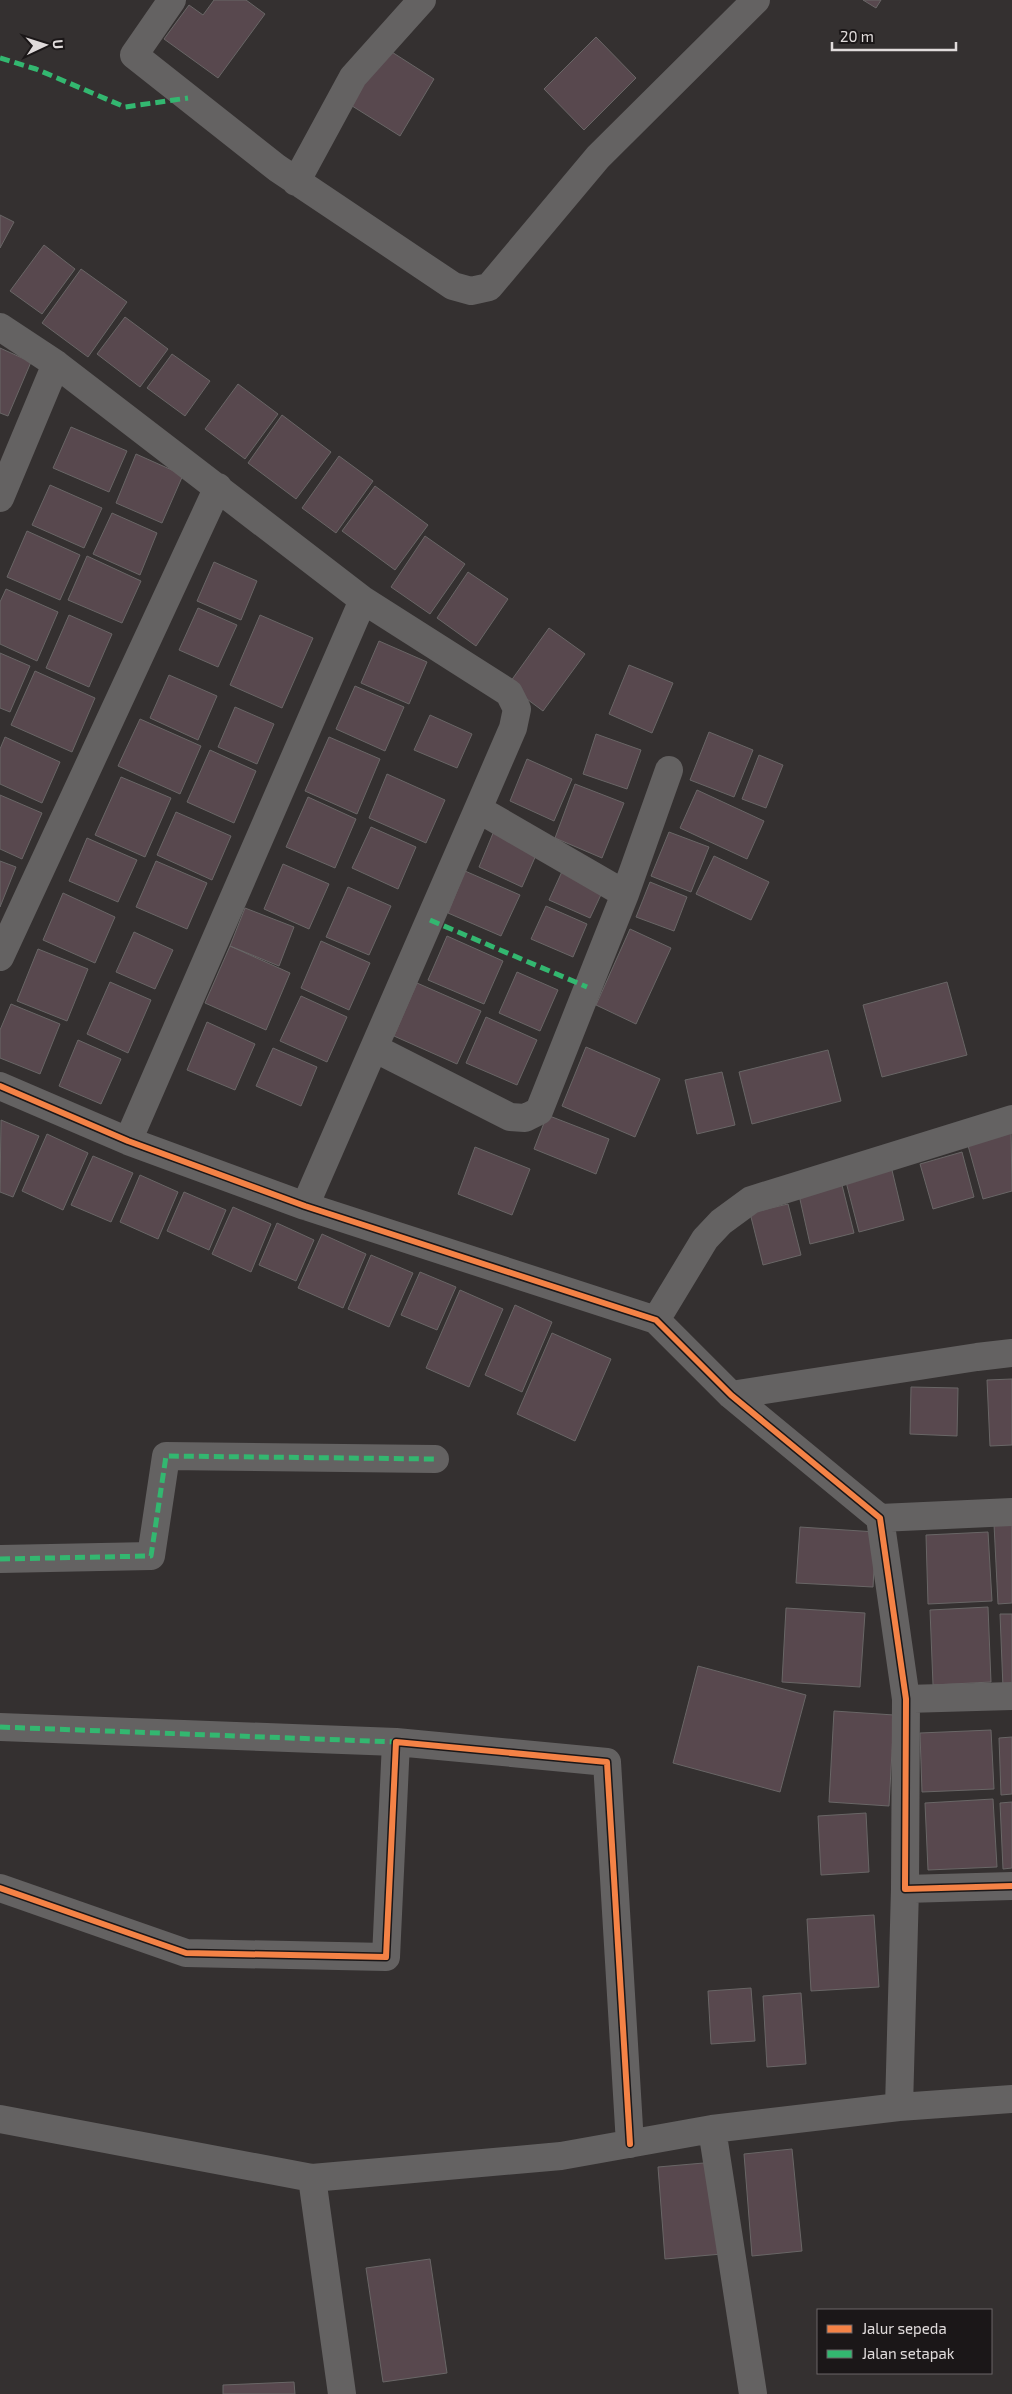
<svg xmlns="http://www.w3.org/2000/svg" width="1012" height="2394" font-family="'Exo 2',sans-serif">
  <rect width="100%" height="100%" fill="#343030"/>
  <path fill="#58484e" stroke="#696666" d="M214,0H246L265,14L218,78L164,39L189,5L203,15Z
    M863,0H881L876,8Z
    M596,37L636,78L584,130L544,89Z
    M384,47L434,79L400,136L349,104Z
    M0,215L14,222L0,248Z
    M44,245L75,269L42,314L10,291Z
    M81,269L127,302L88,357L42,323Z
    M125,317L168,349L140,387L97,354Z
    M0,348L31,362L8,416L0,413Z
    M172,354L210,381L185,416L147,388Z
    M238,384L278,414L245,459L205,429Z
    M282,415L331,452L296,499L248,463Z
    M71,427L127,451L109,492L53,468Z
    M136,454L183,475L162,523L116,503Z
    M339,456L373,481L336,533L302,508Z
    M50,485L102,508L84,548L32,525Z
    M375,486L428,525L395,570L342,531Z
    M112,513L157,533L140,575L93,554Z
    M27,531L80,555L60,600L7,577Z
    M425,536L465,564L430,614L391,587Z
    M87,556L141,581L122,623L68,600Z
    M214,562L257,581L241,620L197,601Z
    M468,572L508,599L476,646L437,618Z
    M6,589L58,612L37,661L0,644V602Z
    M198,608L237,625L218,667L179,650Z
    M69,615L112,634L89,687L46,668Z
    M260,615L313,638L282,708L230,685Z
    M549,628L585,654L543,711L508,685Z
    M379,641L427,662L409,704L361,683Z
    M0,653L30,666L10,712L0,708Z
    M629,665L673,683L652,733L609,714Z
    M35,671L95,698L72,752L11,725Z
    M169,675L217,696L198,740L150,718Z
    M355,686L404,707L385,751L336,729Z
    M235,707L274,724L257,764L218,747Z
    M430,715L472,734L457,768L414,750Z
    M140,719L201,746L180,794L118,766Z
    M709,732L753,750L734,797L690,780Z
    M596,734L641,750L627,789L583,774Z
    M5,737L60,762L42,803L0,784V749Z
    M329,737L380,759L357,814L305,791Z
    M210,750L256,771L234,823L187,802Z
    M759,755L783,765L766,808L742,799Z
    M527,759L572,779L554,821L510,801Z
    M387,774L445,800L426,843L369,818Z
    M121,777L171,798L145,857L95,835Z
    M575,784L624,803L602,858L555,838Z
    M697,790L764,821L747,859L680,828Z
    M0,795L42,813L22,859L0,849Z
    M308,797L356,819L335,868L286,847Z
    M176,812L231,836L212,880L157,855Z
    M496,826L540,846L522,887L479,867Z
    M371,827L416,847L398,889L352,868Z
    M669,832L709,847L691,892L651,876Z
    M87,838L137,860L118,902L69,881Z
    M714,856L769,882L751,920L696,894Z
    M0,861L16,867L0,907Z
    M156,861L207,883L187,929L136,907Z
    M283,864L329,884L309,929L264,909Z
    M565,865L606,884L590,918L549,900Z
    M465,871L520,895L501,936L448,913Z
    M650,882L687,897L674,931L636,917Z
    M348,887L391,906L369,955L326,937Z
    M63,893L115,917L95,963L43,940Z
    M546,906L587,924L573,957L531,939Z
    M245,908L294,927L279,966L230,946Z
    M630,929L671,948L636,1024L596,1005Z
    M134,932L173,950L155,989L116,972Z
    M447,936L503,961L484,1004L428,980Z
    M321,941L370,963L349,1010L301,988Z
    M230,946L290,973L266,1030L205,1003Z
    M38,949L88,969L67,1021L17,1001Z
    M517,972L558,990L540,1031L499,1013Z
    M110,982L151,1000L128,1053L87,1034Z
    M947,982L967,1055L882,1077L863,1005Z
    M417,983L481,1011L457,1064L394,1036Z
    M301,996L347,1017L327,1062L280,1041Z
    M11,1004L60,1024L40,1074L0,1058V1030Z
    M486,1017L537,1040L517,1085L466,1063Z
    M207,1022L255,1044L235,1090L187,1070Z
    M78,1040L121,1059L101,1104L59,1086Z
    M586,1047L660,1079L635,1137L562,1106Z
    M273,1048L317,1067L301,1106L256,1086Z
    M828,1050L841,1101L752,1124L739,1072Z
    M722,1072L735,1125L697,1134L685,1080Z
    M547,1115L609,1139L596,1174L534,1149Z
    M1,1120L39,1136L13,1197L0,1192Z
    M1011,1130L1012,1191L983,1199L967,1142Z
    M47,1134L88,1153L63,1210L22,1191Z
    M475,1147L530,1169L512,1215L458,1194Z
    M962,1152L974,1197L933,1209L920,1164Z
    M93,1156L133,1173L111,1222L71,1205Z
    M891,1166L904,1220L859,1232L845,1178Z
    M140,1175L178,1192L158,1239L120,1222Z
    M842,1185L854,1233L810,1244L799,1195Z
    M184,1192L226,1210L209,1250L167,1231Z
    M788,1204L801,1255L763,1265L750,1213Z
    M233,1207L271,1224L251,1272L212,1254Z
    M277,1223L314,1240L296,1281L259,1265Z
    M322,1234L366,1254L343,1308L298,1288Z
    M371,1255L413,1273L389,1327L348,1309Z
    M420,1272L456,1287L437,1330L401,1315Z
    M460,1290L503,1309L469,1387L426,1368Z
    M515,1305L552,1322L522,1392L485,1375Z
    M552,1333L611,1359L575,1441L517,1414Z
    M1012,1379V1445L990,1446L987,1380Z
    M911,1387L958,1388L957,1436L910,1434Z
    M1012,1523V1603L998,1604L994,1524Z
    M800,1527L876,1532L873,1587L796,1583Z
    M988,1532L992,1601L928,1604L926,1535Z
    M988,1607L991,1682L933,1685L930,1610Z
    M786,1608L865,1613L860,1687L782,1682Z
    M1000,1614H1012V1687L1003,1688Z
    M698,1666L806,1695L780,1792L673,1763Z
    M834,1711L894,1715L889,1806L829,1802Z
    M991,1730L994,1789L922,1792L920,1733Z
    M1012,1737V1794L1001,1795L999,1738Z
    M993,1799L997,1867L928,1870L925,1803Z
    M1012,1802V1868L1003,1869L1000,1803Z
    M866,1813L869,1872L821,1875L818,1816Z
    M874,1915L879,1987L811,1991L807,1919Z
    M751,1988L755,2041L711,2044L708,1991Z
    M801,1993L806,2064L767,2067L763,1996Z
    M792,2149L802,2251L752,2256L744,2154Z
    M715,2162L722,2254L665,2259L658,2167Z
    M430,2259L447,2373L383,2382L366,2268Z
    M294,2382L295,2394H223V2385Z"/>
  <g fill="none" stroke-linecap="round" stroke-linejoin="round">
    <path stroke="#646262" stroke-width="28" d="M172,0L134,55L277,168L453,286L471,291L489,287L598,157L756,0
      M296,182L353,77L422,0
      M0,327L56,364L363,600L509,693L517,709L513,728L478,809L305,1206
      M0,498L56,364
      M625,894L669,770
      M0,957L218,487
      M374,1048L510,1117L525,1118L539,1111L625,894L478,809
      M0,1086L128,1141L305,1206L656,1320L731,1395L880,1518L906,1699L905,1889L1012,1886
      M128,1141L363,600
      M656,1320L705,1239L721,1222L751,1200L1012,1119
      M731,1395L977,1357L1012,1353
      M880,1518L1012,1512
      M0,1559L151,1556L166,1456L435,1459
      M906,1699L1012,1696
      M0,1727L396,1742
      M0,1888L186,1953L386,1957L396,1742L607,1762L630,2144
      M899,2107L905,1889
      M0,2119L312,2178L561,2156L712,2129L899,2107L1012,2099
      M712,2129L753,2394
      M312,2178L342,2394"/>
    <path stroke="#33b770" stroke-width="5" stroke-dasharray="10 5" stroke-linecap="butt" d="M0,58L36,69L125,107L188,98
      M430,920L587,987
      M0,1559L151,1556L166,1456L435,1459
      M0,1727L396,1742"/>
    <g stroke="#1b1718" stroke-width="9">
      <path id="cycleway" d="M0,1086L128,1141L305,1206L656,1320L731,1395L880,1518L906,1699L905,1889L1012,1886
        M0,1888L186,1953L386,1957L396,1742L607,1762L630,2144"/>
    </g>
    <use href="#cycleway" stroke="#f48246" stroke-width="6"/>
  </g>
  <rect x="817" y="2309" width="175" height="65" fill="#1b1718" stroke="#6a6566"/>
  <rect x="827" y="2325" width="25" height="8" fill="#f48246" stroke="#6a6566"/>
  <text x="862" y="2334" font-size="15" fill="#e0dbdb">Jalur sepeda</text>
  <rect x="827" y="2350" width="25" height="8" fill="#33b770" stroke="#6a6566"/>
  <text x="862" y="2359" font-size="15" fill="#e0dbdb">Jalan setapak</text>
  <g transform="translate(45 45) rotate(86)" stroke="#1b1718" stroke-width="4" paint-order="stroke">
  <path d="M0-4L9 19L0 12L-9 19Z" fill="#e0dbdb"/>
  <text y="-8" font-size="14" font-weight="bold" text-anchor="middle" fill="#e0dbdb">U</text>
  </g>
  <path d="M832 42v8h124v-8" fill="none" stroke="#e0dbdb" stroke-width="2.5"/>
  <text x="840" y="42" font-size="15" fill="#e0dbdb" stroke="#1b1718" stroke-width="4" paint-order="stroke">20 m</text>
</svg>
